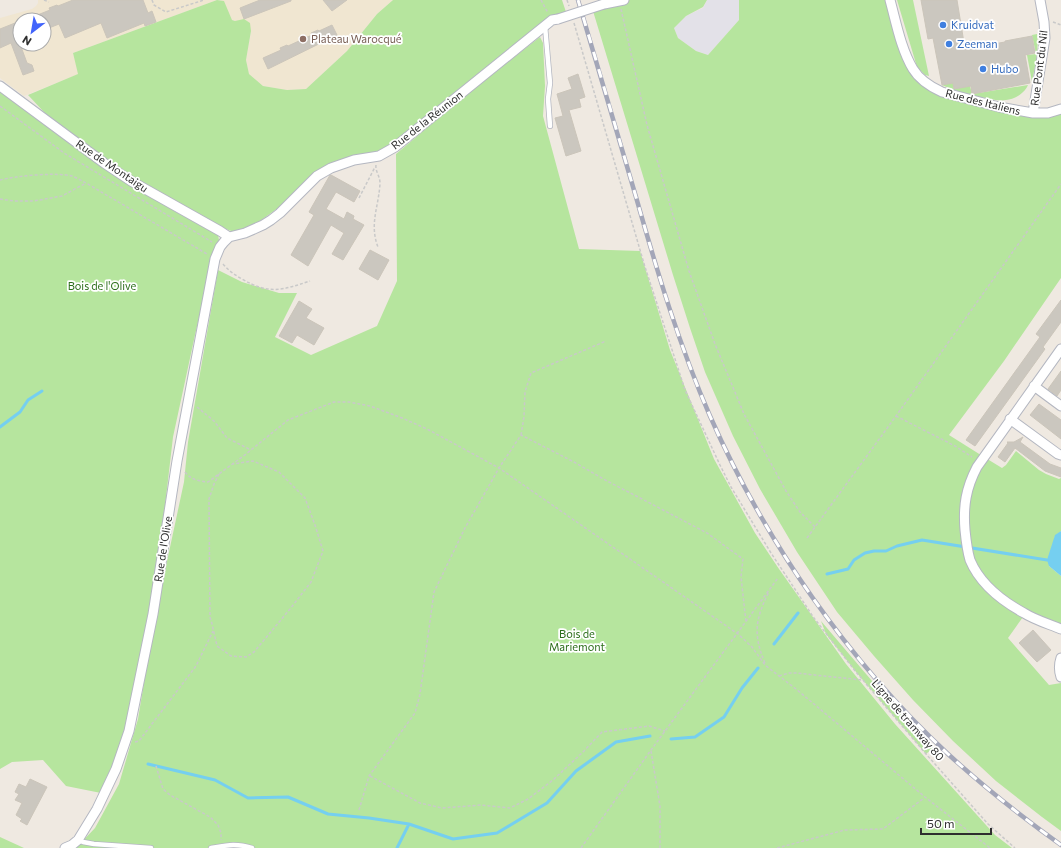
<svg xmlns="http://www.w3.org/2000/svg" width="1061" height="848" font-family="Commissioner,sans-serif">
  <rect width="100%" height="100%" fill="#efe9e1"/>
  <path fill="#e3e1e8" d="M707,0H739V20L708,55L696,51L678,38L674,28L686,16L703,8Z"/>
  <path fill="#f0e6d1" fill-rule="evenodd" d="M38,0H217L73,53L79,74L24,96L0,78V18L32,9L36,6L38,3ZM20,20H44V44H20Z
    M220,0H393L377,14L347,51L306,89L287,90L263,86L249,74L246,60L251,32L235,21L232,20L224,2Z"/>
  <path fill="#b6e59e" d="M217,0L224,1L232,20L235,21L244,19L250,23L251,31L246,60L249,74L263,86L287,90L306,89L347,51L377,14L393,0H562L566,12L389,149L333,165L295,196L257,223L234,232L215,225L181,207L101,158L58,127L28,95L78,74L73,53Z
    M624,0H707L703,7L686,16L674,28L678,38L696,51L708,55L739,20V0H890L903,48L925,81L999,107L1061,109V278L1004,361L949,435L984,457L1002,468L1006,465L1016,451L1039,470L1046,474L1059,479L1061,478V531L1055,536L1049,566L1061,576V629L1025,614L1008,638L1049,685L1061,683V831L1042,817L996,781L953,741L913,700L874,656L837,612L797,552L760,489L733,436L705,372L690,328L673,275L593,11Z
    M897,0H913L929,76L925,75L917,67Z
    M1037,34C1039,51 1035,66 1032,82L1027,55L1036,54L1032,35Z
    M540,37L543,43L545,86L543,116L579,249L640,251L670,350L714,459L755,533L779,569L846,664L895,724L995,835L1012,848H76L95,828L119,784L138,719L154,622L184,482L188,442L218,270L242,282L279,293H297L275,337L311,355L377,326L397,281L396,154L473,89Z
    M0,83L74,147L176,212L218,235L220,245L211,265L195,335L173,437L160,549L140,668L126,726L109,777L101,793L66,786L43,760L12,762L0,769Z
    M953,83L954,89L970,86L972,94L1028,85C1025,93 1015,99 1006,100C1001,101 995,100 990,99C974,96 957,92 942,85Z
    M821,621L895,708L933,748L926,754L856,672L826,634Z
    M0,837L24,848H0Z"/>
  <path fill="#75cff0" d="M1061,531V576L1049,566L1047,560L1055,535Z"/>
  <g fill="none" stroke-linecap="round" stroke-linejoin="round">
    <path stroke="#75cff0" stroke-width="3" d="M0,427L20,412L28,400L42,391
      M827,574L848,569L854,560L865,553L874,551H886L897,546L922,540L1047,560
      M774,644L798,613
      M671,739L695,737L724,717L742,688L758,668
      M148,764L215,780L248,798L288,797L328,814L369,818L409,824L453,839L497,833L547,803L576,771L616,742L650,736
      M397,848L409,824"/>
  </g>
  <path fill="#cbc7bf" stroke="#cbc5ba" d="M73,0H143L148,13L152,11L156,22L145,26L144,23L107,38L101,23L65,38L59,24L44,30V20H25L50,10L49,8L57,5L58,6Z
    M260,0H291V1L244,19L240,8Z
    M323,0H347L332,11Z
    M921,0H957L965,49L1005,42V41L1032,36L1035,53L1025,55L1030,83L972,94L971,86L954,89L953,83L942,85L933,38L928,39Z
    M20,21V44L27,63L32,65L34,71L23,75L11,43L0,48V29Z
    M332,25L337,35L268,69L263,58L281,50L280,48L287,45L288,46L312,35L311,33L318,30L319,31Z
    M578,74L585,97L579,99L581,107L569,110L581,151L566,156L555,118L563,116L557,94L572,89L568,78Z
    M330,175H331L360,191L354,202L336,192L326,209L344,219L347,212L354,216L353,219L364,225L343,260L332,254L344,233L331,225L308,266L291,255L314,215L309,212Z
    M370,250L389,260L378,280L359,269Z
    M1061,300V322L1043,347L1045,349L975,446L966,440L1040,337L1036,334Z
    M299,301L312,309L306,318L324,328L314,345L297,335L292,343L279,336Z
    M1061,371V390L1057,396L1048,389Z
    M1039,404L1061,420V439L1030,415Z
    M1023,437L1020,442L1050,464L1061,468V477L1045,471L1015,448L1005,462L998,457L1008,443L1007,442H1014Z
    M1033,630L1051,650L1037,662L1019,643Z
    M30,779L47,787L27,825L20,821L22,819L16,815L22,803L15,800L19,794L15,792L19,784L26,787Z"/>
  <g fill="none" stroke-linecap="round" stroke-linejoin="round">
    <g stroke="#b4b7c1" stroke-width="6">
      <path id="lane" d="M545,26L549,72L550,83L548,99L550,126
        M78,840L83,842L94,844L151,848
        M211,848C228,845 236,843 252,848"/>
    </g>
    <g stroke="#b4b7c1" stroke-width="11">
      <path id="street" d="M890,0C896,22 901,49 913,69C919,79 931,87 942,92L999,107L1033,113H1048L1061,109
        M604,4L624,0
        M0,86L104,163L131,181L220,231L229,237
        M1033,113L1045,38L1044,22L1040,0
        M1061,349L977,467C966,488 963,506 965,530C966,540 967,550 970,560C980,584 1002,601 1024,613C1035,620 1049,624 1061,629
        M1034,386L1061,406
        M1010,419L1058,454L1061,455
        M1061,658C1059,664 1059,671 1061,677
        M65,848L72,845L78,840L97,809L116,769L129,731L153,614L177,461L215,259L220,247L224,242L229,237L245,233L263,225L271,220L280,213L317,176L331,168L354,160L379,156L395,147L552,20L558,19"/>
    </g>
    <path stroke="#c9c9c9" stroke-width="1.5" stroke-dasharray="3 2" stroke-linecap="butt" d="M44,0L49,2
      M152,0L154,5L166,12L204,0
      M541,0L548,13
      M567,0L569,6
      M621,9L647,125L689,271L715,344L744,414L786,491L800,512L815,527
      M1053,22L1061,25
      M574,23L645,267L677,365L685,390L720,465L731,487L771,553L814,618L856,672L926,754L988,824L1015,848
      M0,106L64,153L212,242
      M376,165C375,171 380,176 380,183C379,206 369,224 378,247
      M0,180C16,176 56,172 72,176C77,178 82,181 86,183L207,254
      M359,198L375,167
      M0,199L14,201H34L62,196L86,183
      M223,264C229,271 235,275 242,279C269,295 283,290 310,281
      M197,407L214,421L227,438L251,450
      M896,416L955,446L972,457
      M521,435L524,417L525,392L531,373L606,341
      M185,472C191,480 199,481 208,482L246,454L288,420L334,402H349L370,406L402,418L427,429L499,468L738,634L752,647L765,665L779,676L796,689L925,797L990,848
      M219,474L214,484L209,499L210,617L212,624L217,646L231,656L246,657L254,652L290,609L311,582L323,551L315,525L305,498L279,472L253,461L233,464
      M807,538L896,416L1061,184
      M765,663C753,635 755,619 769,592
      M779,676L789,673H796L862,680
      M135,742L139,741L196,666L213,631
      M651,751L660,806V848
      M156,766L163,789L170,795L210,817L218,825L221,833V840
      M370,776L420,803L442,808L481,805L510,808L528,799L553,780L583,752L602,732L649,726L665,731
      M359,810L369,776L415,713L420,694L434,592L465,528L499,468L521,435L574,462L607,481L642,499L707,533L743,559L741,577L746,622
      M581,848L651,750L778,578
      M777,848L845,830L883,829L924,798"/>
    <use href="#lane" stroke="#fff" stroke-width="4.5"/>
    <use href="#street" stroke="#fff" stroke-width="9"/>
    <g stroke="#a3a6b8" stroke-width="4.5">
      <path id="rail" d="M578,0C598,66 617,132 636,197C657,271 679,345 710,416C765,541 848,661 948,754C984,787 1022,817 1061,845"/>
    </g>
    <use href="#rail" stroke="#fff" stroke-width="3" stroke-dasharray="9" stroke-linecap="butt"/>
    <g stroke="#b4b7c1" stroke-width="11" stroke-linecap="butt">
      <path id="street-bridge" d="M558,19L604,4"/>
    </g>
    <use href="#street-bridge" stroke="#fff" stroke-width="9"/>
  </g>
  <g fill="#3f7fe0" stroke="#fff" stroke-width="1.5">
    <circle cx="943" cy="25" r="4"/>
    <circle cx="949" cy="44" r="4"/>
    <circle cx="983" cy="69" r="4"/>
  </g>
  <circle fill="#8d6e63" stroke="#fff" stroke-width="1.5" cx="303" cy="39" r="4"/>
  <g text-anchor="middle" stroke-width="3.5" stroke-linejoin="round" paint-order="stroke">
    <g font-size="11" fill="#366cbe" stroke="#fff" text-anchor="start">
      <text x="951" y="29">Kruidvat</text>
      <text x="957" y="48">Zeeman</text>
      <text x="991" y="73">Hubo</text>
    </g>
    <g font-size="11" fill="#785e54" stroke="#fff" text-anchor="start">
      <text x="311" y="43">Plateau Warocqué</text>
    </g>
    <g font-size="11" fill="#2e2e2e" stroke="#fff">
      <text transform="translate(1039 68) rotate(-83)" y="4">Rue Pont du Nil</text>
      <text transform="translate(983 102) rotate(14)" y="4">Rue des Italiens</text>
      <text transform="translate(427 120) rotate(-38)" y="4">Rue de la Réunion</text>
      <text transform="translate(112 166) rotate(34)" y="4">Rue de Montaigu</text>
      <text transform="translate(163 549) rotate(-81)" y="4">Rue de l'Olive</text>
      <text transform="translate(908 720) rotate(49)" y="4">Ligne de tramway 80</text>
    </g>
    <g font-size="11" fill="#2c6e1b" stroke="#fff">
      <text x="102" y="290">Bois de l'Olive</text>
      <text x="577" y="638">Bois de<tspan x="577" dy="13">Mariemont</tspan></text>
    </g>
  </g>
  <g transform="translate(32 32) rotate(211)"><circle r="19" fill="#ffffff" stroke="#ababab"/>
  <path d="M0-3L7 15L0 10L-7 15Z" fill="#4264fb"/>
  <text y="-6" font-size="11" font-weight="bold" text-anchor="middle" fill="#2e2e2e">N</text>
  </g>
  <path d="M921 828v6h70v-6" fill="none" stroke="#2e2e2e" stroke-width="2"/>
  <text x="927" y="828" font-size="12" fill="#2e2e2e" stroke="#ffffff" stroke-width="3" paint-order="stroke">50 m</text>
</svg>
